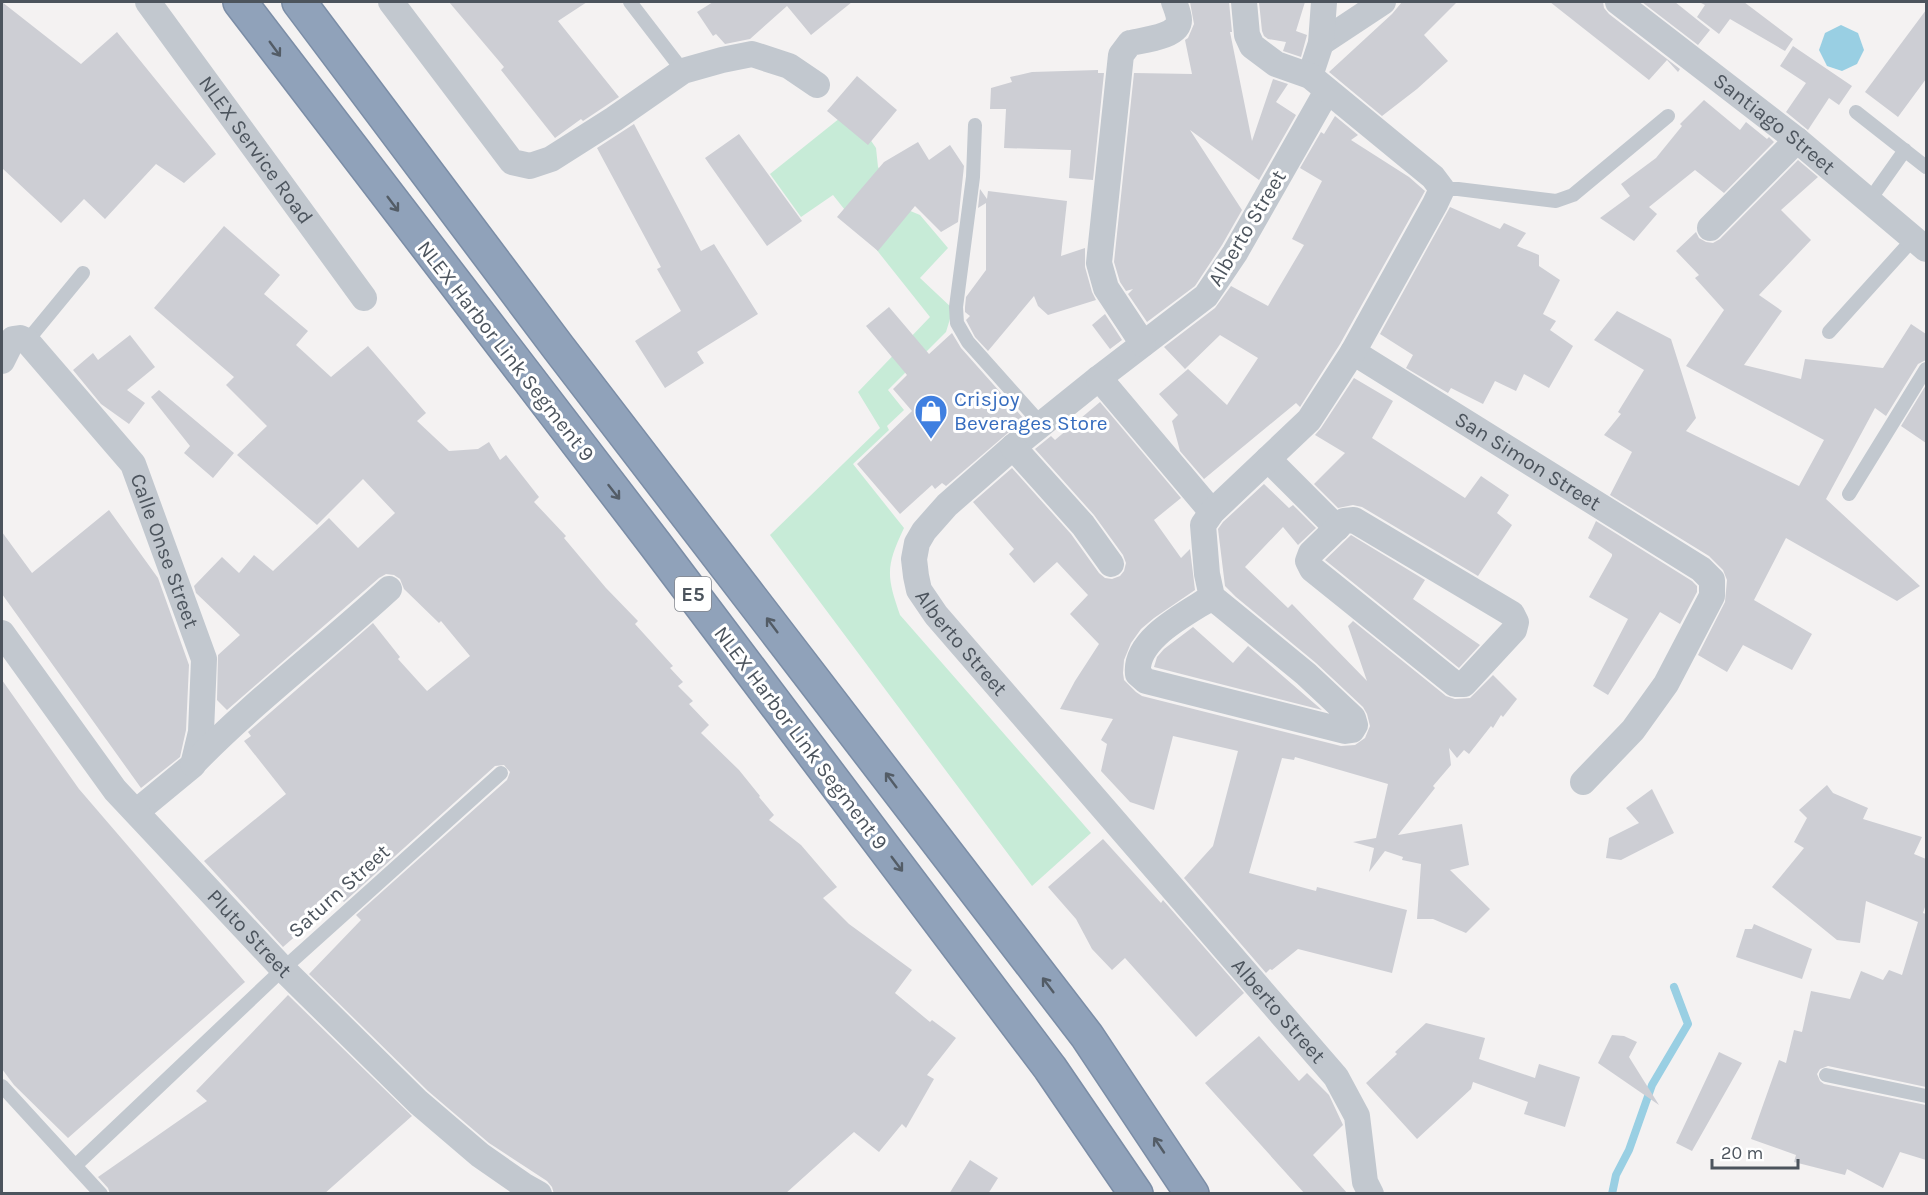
<svg xmlns="http://www.w3.org/2000/svg" width="1928" height="1195" font-family="Karla,sans-serif">
  <rect width="100%" height="100%" fill="#f4f2f2"/>
  <path fill="#c7ebd7" d="M850,110L876,148L878,167L908,210L920,215L948,248L920,278L953,309L946,332L888,390L904,410L887,426L889,430L853,464L904,528C886,566 886,575 900,615L1091,833L1032,886L770,535L880,428L858,392L930,317L833,195L801,217L770,174Z"/>
  <path fill="#99cfe3" d="M1841,25L1858,33L1864,50L1857,64L1842,71L1827,66L1819,50L1825,33Z"/>
  <g fill="none" stroke-linecap="round" stroke-linejoin="round">
    <path stroke="#99cfe3" stroke-width="8" d="M1612,1194L1616,1175L1629,1150L1652,1085L1688,1024L1674,987"/>
  </g>
  <path fill="#cdced4" d="M2,2L81,64L117,32L216,154L184,183L156,164L105,219L84,199L61,223L2,168Z
    M449,2H587L558,21L619,97L583,121L581,119L555,138L501,70L504,67Z
    M713,2H852L811,35L787,6L750,39L725,44L716,34L713,36L697,12Z
    M1190,2H1229L1232,32H1230L1252,141L1273,79L1288,84L1276,102L1296,115L1259,180L1190,130L1242,210L1222,245L1195,286L1147,322L1128,294L1133,289L1126,291L1120,282L1114,262L1134,73L1192,74L1185,40L1188,38L1194,24Z
    M1259,2H1305L1296,31L1307,35L1301,57L1283,51L1286,42L1268,39L1264,36L1262,31Z
    M1402,2H1457L1424,35L1448,61L1417,89L1382,116L1329,72L1392,14Z
    M1550,2H1603L1604,8L1609,14L1680,69L1678,72L1667,60L1649,80Z
    M1642,2H1675L1710,30L1698,45Z
    M1699,2H1744L1793,39L1785,51L1730,19L1719,34L1697,17L1705,5Z
    M1926,10V79L1898,117L1865,92Z
    M1793,46L1852,86L1839,105L1829,98L1808,130L1786,112L1806,83L1780,66Z
    M1098,70V73H1104L1093,180L1069,178L1071,150L1004,148L1006,109H990L991,88L1012,82L1010,77L1032,72Z
    M857,76L897,110L868,145L827,111Z
    M1704,100L1740,130L1746,122L1767,139L1769,137L1774,142L1724,193L1695,170L1649,207L1657,214L1634,241L1600,218L1630,196L1621,184L1656,158L1682,126L1680,124Z
    M1335,116L1358,135L1351,140L1409,177L1425,191L1340,344L1300,407L1296,403L1204,479L1180,451L1172,421L1178,415L1159,394L1188,369L1227,405L1258,358L1220,335L1185,369L1164,347L1215,308L1231,286L1268,306L1304,245L1292,239L1322,181L1300,168L1321,132L1324,134Z
    M634,124L701,251L714,244L758,314L697,352L704,363L665,388L635,341L681,311L657,269L661,267L597,148Z
    M739,134L802,221L767,246L705,158Z
    M918,142L929,160L950,145L964,166L958,222L941,232L915,206L878,251L837,217L884,162Z
    M1798,160L1818,177L1781,210L1811,240L1759,295L1782,311L1744,365L1801,379L1805,359L1883,368L1911,324L1926,334V360L1918,364L1886,416L1875,408L1826,499L1920,586L1897,601L1786,538L1754,600L1812,634L1792,670L1743,645L1727,672L1698,655L1725,602L1727,580L1723,570L1709,556L1610,495L1632,452L1604,435L1621,414L1618,412L1644,370L1594,340L1617,311L1671,339L1696,418L1686,431L1799,486L1824,440L1686,366L1724,310L1695,278L1699,275L1676,251L1696,232L1699,238L1706,242L1713,243L1720,239Z
    M980,189L987,199L988,191L1067,201L1061,256L1085,248V267L1092,292L1096,300L1048,315L1038,306L1034,296L988,351L975,337L966,320L970,316L965,312V307L966,297L986,270V203L978,208Z
    M1450,207L1500,229L1504,223L1526,233L1517,246L1539,255V266L1560,280L1543,314L1556,321L1550,330L1573,346L1549,388L1524,374L1516,391L1495,381L1483,404L1451,388L1448,393L1406,368L1413,355L1380,334Z
    M224,226L280,275L264,294L308,331L296,345L331,377L368,346L426,413L417,421L449,451L478,449L489,442L500,460L506,455L539,497L534,502L566,536L564,538L606,588L638,621L635,624L673,666L670,668L683,682L678,686L693,701L689,704L709,725L701,733L739,770L760,796L759,797L774,815L769,820L801,845L837,887L823,898L849,924L912,970L895,993L930,1022L932,1020L956,1038L927,1075L934,1079L906,1128L902,1124L879,1152L854,1132L785,1194H554L552,1187L547,1181L489,1143L428,1091L309,974L361,920L356,915L507,780L510,772L504,765L495,766L344,902L339,898L283,947L204,861L286,794L244,741L251,736L248,732L373,623L400,657L398,659L427,691L470,656L441,621L439,623L404,589L400,579L394,575L386,574L379,578L227,710L217,700L218,655L240,635L196,593L194,586L222,557L239,573L254,555L273,571L329,518L358,548L395,513L363,479L317,525L237,455L267,426L226,385L234,377L154,308Z
    M889,307L929,354L952,333L961,348L1024,419L946,486L942,483L935,489L932,485L900,514L857,464L912,411L893,389L907,375L866,326Z
    M1105,314L1122,340L1110,349L1092,325Z
    M130,335L155,367L127,390L145,403L129,424L101,404L73,370L93,353L98,360Z
    M1354,378L1393,401L1372,438L1465,498L1481,476L1509,495L1497,513L1512,525L1478,576L1362,507L1353,505L1338,508L1314,484L1345,453L1315,435L1321,428Z
    M1926,385V443L1901,426Z
    M159,390L234,453L213,478L184,453L190,446L151,397Z
    M1100,402L1181,498L1154,520L1181,558L1190,549L1195,590L1154,618L1141,629L1131,643L1124,660L1123,673L1124,680L1136,692L1142,696L1341,746L1355,745L1365,738L1370,726L1367,714L1363,707L1316,663L1236,597L1225,586L1218,529L1223,522L1264,484L1289,508L1293,505L1316,528L1298,545L1283,527L1245,567L1288,608L1292,604L1367,681L1348,626L1353,621L1446,696L1455,699L1470,698L1493,675L1517,699L1503,717L1501,715L1493,728L1491,726L1469,754L1464,750L1457,758L1449,748L1451,765L1433,786L1435,788L1398,835L1462,824L1469,865L1450,870L1490,909L1466,933L1433,919H1417L1421,864L1402,860L1403,857L1385,851L1369,872L1374,848L1353,842L1376,838L1388,784L1295,757L1294,760L1282,758L1249,873L1316,891L1317,887L1407,910L1392,973L1298,949L1272,970L1270,969L1266,973L1184,878L1213,846L1238,751L1173,736L1154,810L1130,802L1101,771L1107,744L1101,740L1113,719L1060,709L1075,681L1099,644L1070,614L1088,595L1057,562L1034,583L1009,554L1014,549L973,502L1012,468L1071,534L1099,573L1105,578L1112,579L1120,576L1124,571L1126,563L1123,555L1094,515L1035,449L1051,436L1055,440Z
    M109,510L158,578L189,665L186,730L180,757L141,788L2,594V532L32,573Z
    M1596,521L1692,581L1697,586V592L1680,624L1660,612L1608,695L1593,686L1628,619L1589,597L1612,556V554L1588,538Z
    M1351,535L1425,580L1413,599L1480,645L1459,668L1325,560Z
    M1193,627L1233,663L1248,646L1322,710L1154,667L1157,657L1164,649Z
    M2,680L79,789L245,982L68,1138L14,1085L2,1069Z
    M1827,785L1833,793L1868,808L1863,819L1922,837L1914,854L1926,859V904L1923,913L1926,914V1087L1828,1066L1820,1069L1817,1074L1820,1081L1824,1084L1926,1105V1160L1900,1152L1883,1188L1847,1169L1845,1175L1794,1162L1796,1155L1751,1139L1779,1060L1786,1063L1794,1030L1802,1032L1811,991L1850,999L1861,971L1883,980L1889,970L1902,975L1918,922L1866,901L1860,943L1837,940L1772,887L1804,848L1794,842L1807,818L1799,810Z
    M1652,789L1674,833L1621,860L1606,858L1609,838L1639,823L1626,808Z
    M1103,839L1161,903L1163,900L1244,993L1196,1037L1125,958L1112,970L1092,949L1076,919L1048,887Z
    M1754,924L1812,949L1802,979L1736,957L1745,929H1752Z
    M288,995L412,1116L324,1194H110L108,1188L98,1177L207,1101L196,1091Z
    M1426,1023L1485,1038L1479,1059L1535,1078L1539,1064L1580,1077L1565,1127L1524,1114L1528,1102L1473,1082L1471,1089L1417,1139L1366,1083L1397,1054L1395,1052Z
    M1612,1035L1624,1036L1637,1042L1629,1057L1659,1105L1598,1063Z
    M1259,1036L1299,1081L1307,1073L1329,1095L1343,1125L1313,1155L1348,1194H1305L1205,1083Z
    M1719,1052L1742,1063L1692,1151L1676,1143Z
    M970,1160L998,1178L988,1194H949Z"/>
  <g fill="none" stroke-linecap="round" stroke-linejoin="round">
    <g stroke="#7b8da6" stroke-width="36">
      <path id="highway" d="M240,2L655,544L1050,1068L1136,1194
        M299,2L558,347L1087,1036L1192,1194"/>
    </g>
    <path stroke="#c2c8cf" stroke-width="14" d="M630,2L683,71
      M1856,112L1926,167
      M975,125L973,177L956,307L957,323L968,342L1042,425
      M1442,189H1458L1556,201L1573,195L1668,116
      M1869,201L1905,150
      M1829,332L1914,238
      M27,341L83,273
      M1849,494L1926,369
      M1826,1075L1926,1096
      M2,1086L101,1194
      M75,1166L283,969L501,773"/>
    <g stroke="#c2c8cf" stroke-width="26">
      <path id="s1" d="M148,2L364,298"/>
      <path d="M391,2L512,162L530,166L551,159L614,119L683,71L722,60L752,54L789,66L817,85"/>
      <path id="s2" d="M1618,2L1797,140L1926,249"/>
      <path d="M1321,43L1383,2"/>
      <path d="M1310,76L1321,43L1324,2"/>
      <path id="s3" d="M1327,91L1235,253L1206,296L1099,378L1013,447L947,505L924,531L917,543L914,559L916,576L919,590L936,615L1336,1077L1357,1116L1365,1182L1371,1194"/>
      <path d="M1710,228L1797,140"/>
      <path d="M1143,344L1106,288L1099,263L1121,55L1130,43C1143,40 1179,37 1179,20C1179,15 1176,7 1174,2"/>
      <path id="s4" d="M1353,352L1701,569L1712,580V596L1666,684L1633,730L1583,782"/>
      <path id="s5" d="M2,361L13,339L20,338L27,341L133,464L204,659L201,732L193,765L136,812"/>
      <path d="M1099,378L1212,512"/>
      <path d="M1013,447L1083,525L1111,564"/>
      <path d="M1268,459L1337,528"/>
      <path d="M1354,520L1512,614L1516,622L1514,630L1464,684H1455L1312,569L1308,561L1311,553L1344,521Z"/>
      <path d="M1212,597C1186,614 1134,639 1138,674L1146,681L1345,731L1352,730L1355,725L1353,718L1306,674L1212,597L1207,574L1203,525L1212,512L1309,420L1353,352L1435,204L1442,189L1433,177L1310,76L1276,64L1252,46L1247,35L1244,2"/>
      <path id="s6" d="M2,633L115,790L283,969L418,1102L480,1155L523,1185L539,1194"/>
      <path d="M193,764C254,701 325,648 389,589"/>
    </g>
    <use href="#highway" stroke="#90a2ba" stroke-width="33"/>
  </g>
  <defs><path id="oneway-shaft" d="M-6 0H5M1.5-3L5.5 0L1.5 3" fill="none" stroke-width="1.6" stroke-linecap="round" stroke-linejoin="round" transform="scale(1.5)"/></defs>
  <g stroke="#535c66">
    <use href="#oneway-shaft" transform="translate(275 49) rotate(54)"/>
    <use href="#oneway-shaft" transform="translate(393 204) rotate(53)"/>
    <use href="#oneway-shaft" transform="translate(614 492) rotate(52)"/>
    <use href="#oneway-shaft" transform="translate(772 625) rotate(-127)"/>
    <use href="#oneway-shaft" transform="translate(891 780) rotate(-127)"/>
    <use href="#oneway-shaft" transform="translate(897 864) rotate(53)"/>
    <use href="#oneway-shaft" transform="translate(1048 985) rotate(-127)"/>
    <use href="#oneway-shaft" transform="translate(1159 1145) rotate(-124)"/>
  </g>
  <defs>
    <g id="shop-pin" transform="scale(1.725)"><path d="M0 17L-7.5 6A9.5 9.5 0 1 1 7.5 6Z" fill="#3f7fe0" stroke="#fff"/><path d="M-5-2.5h2.3a2.7 3.5 0 0 1 5.4 0H5L5.5 6h-11ZM-1.5-2.5h3a1.5 2.3 0 0 0-3 0Z" fill="#fff"/></g>
  </defs>
  <g fill-rule="evenodd">
    <use href="#shop-pin" x="931" y="411"/>
  </g>
  <g text-anchor="middle" stroke-width="6" stroke-linejoin="round" paint-order="stroke">
    <rect fill="#fff" stroke="#82878e" stroke-width="1.5" x="675" y="577" width="36" height="34" rx="4.5"/>
    <g font-size="20" font-weight="bold" fill="#4c545d">
      <text x="693" y="601">E5</text>
    </g>
    <g font-size="21" fill="#4c545d" stroke="#fff">
      <text dy="7" stroke="none"><textPath href="#s2" startOffset="198">Santiago Street</textPath></text>
      <text dy="7" stroke="none"><textPath href="#s1" startOffset="183">NLEX Service Road</textPath></text>
      <text transform="translate(1247 228) rotate(-59)" y="7">Alberto Street</text>
      <text transform="translate(506 351) rotate(52)" y="7">NLEX Harbor Link Segment 9</text>
      <text dy="7" stroke="none"><textPath href="#s4" startOffset="206">San Simon Street</textPath></text>
      <text dy="7" stroke="none"><textPath href="#s5" startOffset="294">Calle Onse Street</textPath></text>
      <text dy="7" stroke="none"><textPath href="#s3" startOffset="735">Alberto Street</textPath></text>
      <text transform="translate(801 738) rotate(53)" y="7">NLEX Harbor Link Segment 9</text>
      <text transform="translate(339 891) rotate(-42)" y="7">Saturn Street</text>
      <text dy="7" stroke="none"><textPath href="#s6" startOffset="390">Pluto Street</textPath></text>
      <text dy="7" stroke="none"><textPath href="#s3" startOffset="1221">Alberto Street</textPath></text>
    </g>
    <g font-size="21" fill="#366cbe" stroke="#fff" text-anchor="start">
      <text x="954" y="406">Crisjoy<tspan x="954" dy="24">Beverages Store</tspan></text>
    </g>
  </g>
  <rect width="1928" height="1195" fill="none" stroke="#4c545d" stroke-width="6"/>
  <path d="M1712 1159v9h86v-9" fill="none" stroke="#4c545d" stroke-width="3"/>
  <text x="1721" y="1159" font-size="18" fill="#4c545d" stroke="#ffffff" stroke-width="4.5" paint-order="stroke">20 m</text>
</svg>
